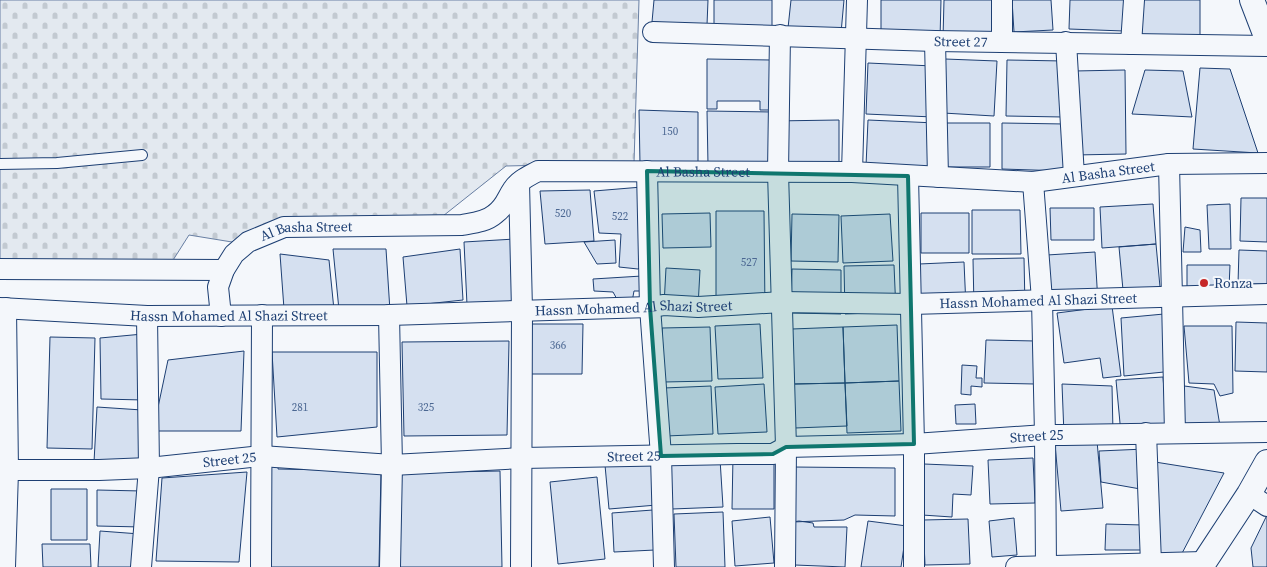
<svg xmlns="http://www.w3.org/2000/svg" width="1267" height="567" font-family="'Source Serif 4',serif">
  <defs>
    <pattern id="cemetery-stones" width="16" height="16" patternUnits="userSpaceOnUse" patternTransform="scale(1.25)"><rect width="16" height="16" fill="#e3e9f0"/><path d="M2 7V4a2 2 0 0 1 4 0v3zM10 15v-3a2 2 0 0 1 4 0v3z" fill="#c2c9d1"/></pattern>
  </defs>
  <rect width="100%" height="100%" fill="#f4f7fb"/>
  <path fill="url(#cemetery-stones)" stroke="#687fa3" d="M0,0H639L634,163L506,166L443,216L275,221L232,242L189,235L168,268L0,269Z"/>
  <path fill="#d5e0f0" stroke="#1d3f73" d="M654,0H708L707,25L652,22Z
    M714,0H772V30L714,29Z
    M791,0H844L841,33L788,28Z
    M881,0H941L940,39H881Z
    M944,0H999V38H943Z
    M1012,0H1051L1053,30L1014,32Z
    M1070,0H1125L1124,31L1069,29Z
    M1139,0H1200V36L1139,35Z
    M707,59L771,60V110H760V101H717V109H707Z
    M945,59L997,61L994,116L943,113Z
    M1007,60L1064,61L1063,117L1006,116Z
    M868,63L933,66V117L866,114Z
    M1200,68L1230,69L1258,153L1193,149Z
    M1125,70L1126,154L1075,155L1074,71Z
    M1145,70L1183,71L1192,117L1132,114Z
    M639,110L698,112V165L640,164Z
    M707,111L773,112V166L708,165Z
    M839,120V166L774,167L773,121Z
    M868,120L936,123L933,170L866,166Z
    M943,123H990V167H942Z
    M1002,123L1065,124L1064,171L1002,169Z
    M642,187L644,263L638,269L619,267L621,234L599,233L594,191Z
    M590,190L594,241L545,244L540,191Z
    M1241,198H1267V242L1240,241Z
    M1153,204L1156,244L1102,248L1100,207Z
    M1230,204L1231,249H1209L1207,205Z
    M1050,208H1094V240H1051Z
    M972,210H1020L1021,254H972Z
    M716,211H764L765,312L716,313Z
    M710,213L711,247L663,248L662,214Z
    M921,213H969V253H921Z
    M792,214L839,215L838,262L791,261Z
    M890,214L893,261L843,263L841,216Z
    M1185,227L1200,230L1201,252H1183Z
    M515,239L517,305H467L464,242Z
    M615,240L616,263L597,264L584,242Z
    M1156,244L1160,287L1123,290L1119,247Z
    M333,249H386L390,311L339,310Z
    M460,249L463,300L407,306L403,257Z
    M1239,250L1267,251V284H1238Z
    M1095,252L1098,303L1050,305L1047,255Z
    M280,254L329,260L334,310L284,309Z
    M1024,258L1025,307L974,308L973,259Z
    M964,262L966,307L921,309L919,264Z
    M894,265L896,312L845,314L844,266Z
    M1187,265H1230L1229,288L1187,287Z
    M666,268L700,270L698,307L664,305Z
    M792,269L841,270V314L791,313Z
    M642,276L646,291H634L632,302L618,301L613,292L594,291L593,279Z
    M1112,306L1121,376L1103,378L1100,358L1064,363L1057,313Z
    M1164,314V372L1124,376L1121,318Z
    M1236,322L1267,323V372L1235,371Z
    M531,324H583L582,374H530Z
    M760,324L763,378L718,379L715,326Z
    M897,325L899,381L845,383L843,327Z
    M1184,326H1232L1233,393L1220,396L1214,384L1189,383Z
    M710,327L712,381L664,382L662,328Z
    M843,327L845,383L794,384L792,329Z
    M143,334L144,400L101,399L100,338Z
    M50,337L95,338L92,449L47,448Z
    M986,340L1036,341L1035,384L984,383Z
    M509,341L507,435L404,436L402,342Z
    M244,351L241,431H153L168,360Z
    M272,352H377V427L277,437Z
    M962,365L977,366L976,378H982V387L971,386V395L961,394Z
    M1163,377L1167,430L1121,434L1116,380Z
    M899,381L901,431L847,433L845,383Z
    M845,383L847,426L795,428L794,384Z
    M764,384L767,432L718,434L715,387Z
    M1062,384L1112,386L1113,433L1064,435Z
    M1177,385L1214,390L1220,426H1177Z
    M711,386L713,434L666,436L664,388Z
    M975,404L976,424H956L955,405Z
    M97,407L142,410L139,465L94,462Z
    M1097,441L1103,508L1061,511L1055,444Z
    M1145,449L1146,490L1101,482L1099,451Z
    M733,456L774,457V509H732Z
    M1033,458L1035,503L990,504L988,460Z
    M720,459L723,507L672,509L669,461Z
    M270,460H279L278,469L381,471L379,567H268Z
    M654,462L657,505L609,509L605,465Z
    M1155,462L1224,473L1179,559L1159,558Z
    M924,464L973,466L971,495L953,494L952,517L922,515Z
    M793,467L895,468V516L855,515L844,520L792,522Z
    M500,471L502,567H399L397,473Z
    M247,472L239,562L156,561L162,478Z
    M597,477L605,559L558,564L550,482Z
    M51,489H87V540H51Z
    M97,490L142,491V527L97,526Z
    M653,510L655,550L614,552L612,513Z
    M723,512L725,567H676L674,514Z
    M1267,515V567H1253L1251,548Z
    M770,517L774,563L735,566L732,521Z
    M1014,518L1017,555L992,557L989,521Z
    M968,519L970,564L925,565L923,520Z
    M799,521L813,523L814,527H847L845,567L795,565L792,522Z
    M868,521L907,526L901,567H861Z
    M1106,524L1143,525L1146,550H1105Z
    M100,531L140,534L138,567H98Z
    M42,544H90L91,567H43Z"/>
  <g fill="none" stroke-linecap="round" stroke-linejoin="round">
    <g stroke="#1d3f73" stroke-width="12">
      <path id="service" d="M0,164L57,163L142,155"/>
    </g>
    <g stroke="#1d3f73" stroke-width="22">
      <g id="minor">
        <path d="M1002,0V42"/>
        <path id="s1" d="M653,32L935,41L1267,46"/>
        <path d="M780,35L778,172L786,447L785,567"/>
        <path d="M935,41L938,177"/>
        <path d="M1066,42L1074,176"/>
        <path d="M1131,44L1134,0"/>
        <path d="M1169,164L1175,433"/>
        <path d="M647,171L650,307L661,456L664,567"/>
        <path d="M852,172L857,0"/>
        <path d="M908,176L914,444V567"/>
        <path d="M1033,182L1042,300L1045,435L1046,567"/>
        <path d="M519,183L522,310L521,567"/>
        <path d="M0,269L224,270"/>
        <path id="s2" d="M0,308L147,316L389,315L650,307L664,305L698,307L782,302L911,304L1267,294"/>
        <path d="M389,315L392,465L390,567"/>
        <path id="s3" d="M221,316L218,287L224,270L234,254L248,242L284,227L462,225C473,223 486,222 495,214C506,206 506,199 513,189C519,180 529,176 538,171L852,172L1033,182L1169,164L1267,163"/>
        <path d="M1146,433L1151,563"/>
        <path id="s4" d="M0,470H99L149,468L261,456L392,465L522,458L737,454H773L786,447L914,444L1045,435H1064L1267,432"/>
        <path d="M1249,494L1267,506"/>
        <path d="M5,567L8,471L6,308"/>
        <path d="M141,567L149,468L147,316"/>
        <path d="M261,567L262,315"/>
        <path d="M1016,567L1203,562"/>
      </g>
    </g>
    <g stroke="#1d3f73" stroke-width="26">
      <path id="tertiary" d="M1252,0L1267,39
        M1201,567L1249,494L1267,462"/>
    </g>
    <use href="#service" stroke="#f4f7fb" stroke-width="10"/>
    <use href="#minor" stroke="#f4f7fb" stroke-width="20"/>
    <use href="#tertiary" stroke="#f4f7fb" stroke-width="24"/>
  </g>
  <path fill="#0f766e" fill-opacity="0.2" stroke="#0f766e" stroke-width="4" stroke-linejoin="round" d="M647,171L908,176L914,444L786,447L773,454L661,456L650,307Z"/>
  <circle fill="#c62828" stroke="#f4f7fb" stroke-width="2" cx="1204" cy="283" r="5"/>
  <g text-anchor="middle" stroke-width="4" stroke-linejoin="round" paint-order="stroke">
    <g font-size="11" fill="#4b6792">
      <text x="670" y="135">150</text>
      <text x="563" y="217">520</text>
      <text x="620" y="220">522</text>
      <text x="749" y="266">527</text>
      <text x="558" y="349">366</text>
      <text x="300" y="411">281</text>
      <text x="426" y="411">325</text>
    </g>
    <g font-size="14" fill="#1d3f73" stroke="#f4f7fb">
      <text dy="5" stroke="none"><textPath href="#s1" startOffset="308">Street 27</textPath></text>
      <text dy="5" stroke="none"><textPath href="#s3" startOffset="564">Al Basha Street</textPath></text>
      <text dy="5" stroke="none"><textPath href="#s3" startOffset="970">Al Basha Street</textPath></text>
      <text dy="5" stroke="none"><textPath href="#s3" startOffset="145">Al Basha Street</textPath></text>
      <text dy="5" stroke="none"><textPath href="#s2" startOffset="1039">Hassn Mohamed Al Shazi Street</textPath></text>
      <text dy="5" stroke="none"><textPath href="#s2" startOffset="634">Hassn Mohamed Al Shazi Street</textPath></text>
      <text dy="5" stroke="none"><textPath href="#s2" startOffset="229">Hassn Mohamed Al Shazi Street</textPath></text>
      <text dy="5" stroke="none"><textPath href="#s4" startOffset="1040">Street 25</textPath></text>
      <text dy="5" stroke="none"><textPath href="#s4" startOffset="635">Street 25</textPath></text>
      <text dy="5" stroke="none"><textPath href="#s4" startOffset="230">Street 25</textPath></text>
    </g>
    <g font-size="14" fill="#1d3f73" stroke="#f4f7fb" text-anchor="start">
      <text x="1214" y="288">Ronza</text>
    </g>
  </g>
</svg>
